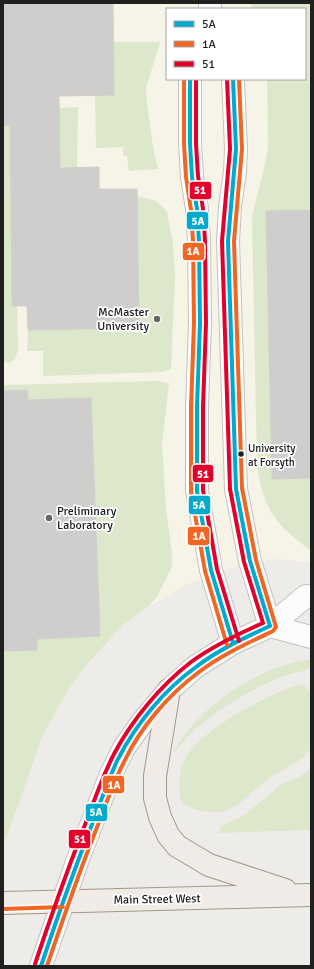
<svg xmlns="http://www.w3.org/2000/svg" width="314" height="969" font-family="Signika,sans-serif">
  <rect width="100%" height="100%" fill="#eeece9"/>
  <path fill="#f5f4e6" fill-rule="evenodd" d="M3,3H311V562L272,559L230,568L186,585L148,607L123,625L90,661L68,690L42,737L8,834L3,841ZM167,9H305V79H167Z"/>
  <path fill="#dce7cc" d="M251,3H311V210L266,211L272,479L311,478V550C305,547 301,543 296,539C270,519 262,497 257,466L252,216L264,169L268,147L267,79H305V9H252Z
    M113,42H160L146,88L147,104L153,147L158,169L129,171L127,156L123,155V147L96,148L95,95H114Z
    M78,107L77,167L10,168L12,306H17L18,349L15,359L8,363L3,361V126L59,124V108Z
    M137,196L156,201L167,211L173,244L175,277L171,369L162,372L43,376V351H27L28,330L139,328Z
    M159,381L169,384L162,444L166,509L172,553V567L157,597L148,607L123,625L90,661L68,690L42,737L8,834L3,841V385Z
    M310,659L311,665L307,670C266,677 198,718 175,752L173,753C198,706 258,667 310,659Z
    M304,685L311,693V749C300,763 288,766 274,775C250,789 238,816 207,812C197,810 189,808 181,802C179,789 178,776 183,763C195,733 259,700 289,688C293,686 299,686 304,685Z
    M311,768V830L219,833L221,826L243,816L282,784L299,777Z"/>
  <path fill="#d0cecc" stroke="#d1cecb" d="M3,3H113L114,95L59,96L60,168L99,167V189H137L139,328L28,330L27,306H12L10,125L3,126Z
    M311,210V478L272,479L266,211Z
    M27,390L28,400L91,398L100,636L37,639V650L3,651V391Z"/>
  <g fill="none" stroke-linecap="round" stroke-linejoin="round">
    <g stroke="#c4c3c1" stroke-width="24">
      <path id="minor" d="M210,3V9
        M190,79V144L192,177L197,209L199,241L200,323L197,407V491L211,570L233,643
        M233,79L236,149L235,172L230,207L228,241L236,489L250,561L270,626"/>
    </g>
    <g stroke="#c4c3c1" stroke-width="24">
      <path id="tertiary" d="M270,626L311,637
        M41,966L78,859L111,774L124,748L143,721L169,690L195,667L233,643L270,626L306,596H311"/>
    </g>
    <g stroke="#a29888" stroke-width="24">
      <path id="primary" d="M169,690L155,776V798L160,817L168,835L177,846L209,865L285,890
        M3,903L311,895"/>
    </g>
    <use href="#minor" stroke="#fcfcfc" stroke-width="22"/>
    <use href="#tertiary" stroke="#fcfcfc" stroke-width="22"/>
    <use href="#primary" stroke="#f0ebe6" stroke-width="22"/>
    <g stroke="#fff" stroke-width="7">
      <path id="bus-1" d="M190,79V144L192,177L197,209L199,241L200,323L197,407V491L211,570L233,643
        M41,966C56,921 72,876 89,832C99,807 107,782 118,759C136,724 164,690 196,667C218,650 244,638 270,626L250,561L236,489L228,241L236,149L233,79"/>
    </g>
    <g stroke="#fff" stroke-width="7">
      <path id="bus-2" d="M184,79V144L186,177L191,210L193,241L194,323L191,407V492L205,571L227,645
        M3,909L63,907
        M47,966C62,922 77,878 94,835C104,810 112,785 124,762C140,728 168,695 199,672C221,655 248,643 273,631L276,627L256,560L242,488L234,241L242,149L239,79"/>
    </g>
    <g stroke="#fff" stroke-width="7">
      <path id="bus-3" d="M196,79V144L198,176L203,209L205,241L206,323L203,407V490L217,569L239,641
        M35,964C50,919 66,874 83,830C93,805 101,779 114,754C132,720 160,686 191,662C213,646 238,634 263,623L244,562L230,489L222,241L230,149L227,79"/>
    </g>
    <use href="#bus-1" stroke="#00a9ce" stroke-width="4"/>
    <use href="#bus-2" stroke="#f26522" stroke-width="4"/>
    <use href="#bus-3" stroke="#e4002b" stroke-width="4"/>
  </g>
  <g fill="#686766" stroke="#fff" stroke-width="1.5">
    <circle cx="157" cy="319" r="4"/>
    <circle cx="49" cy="518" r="4"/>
  </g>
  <circle fill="#202020" stroke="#fff" stroke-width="1.5" cx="241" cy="454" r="3.5"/>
  <g text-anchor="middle" stroke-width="3.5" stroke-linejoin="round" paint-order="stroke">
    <g font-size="11" fill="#202020" stroke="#fff" text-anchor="start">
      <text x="248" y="452">University<tspan x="248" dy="14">at Forsyth</tspan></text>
    </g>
    <g font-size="12" fill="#202020" stroke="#fff" text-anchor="end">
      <text x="149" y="316">McMaster<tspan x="149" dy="14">University</tspan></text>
      <text x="57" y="515" text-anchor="start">Preliminary<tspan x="57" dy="14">Laboratory</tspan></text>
    </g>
    <g font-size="12" fill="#202020" stroke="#fff">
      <text transform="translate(157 899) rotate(-1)" y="4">Main Street West</text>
    </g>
  </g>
  <g stroke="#fff" stroke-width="1.5">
    <rect x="189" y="181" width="23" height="19" rx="4" fill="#e4002b"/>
    <rect x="186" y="211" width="23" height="19" rx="4" fill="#00a9ce"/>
    <rect x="182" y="242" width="23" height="19" rx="4" fill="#f26522"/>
    <rect x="192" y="464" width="22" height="19" rx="4" fill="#e4002b"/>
    <rect x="188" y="495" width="23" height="20" rx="4" fill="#00a9ce"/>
    <rect x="187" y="526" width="23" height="20" rx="4" fill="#f26522"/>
    <rect x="102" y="775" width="23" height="19" rx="4" fill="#f26522"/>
    <rect x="85" y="803" width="23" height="19" rx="4" fill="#00a9ce"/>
    <rect x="68" y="829" width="23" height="20" rx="4" fill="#e4002b"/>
  </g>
  <g font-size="11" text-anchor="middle" font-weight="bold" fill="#fff">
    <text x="200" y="194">51</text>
    <text x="198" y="225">5A</text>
    <text x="193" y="255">1A</text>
    <text x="203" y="478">51</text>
    <text x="199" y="509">5A</text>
    <text x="199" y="540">1A</text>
    <text x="114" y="789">1A</text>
    <text x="96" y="816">5A</text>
    <text x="80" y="843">51</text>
  </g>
  <rect width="314" height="969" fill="none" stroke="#202020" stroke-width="8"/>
  <rect x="166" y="8" width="140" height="72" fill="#ffffff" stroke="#a6a6a6"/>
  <rect x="174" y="21" width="20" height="6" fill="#00a9ce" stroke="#a6a6a6"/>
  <text x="202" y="28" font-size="12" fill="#202020">5A</text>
  <rect x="174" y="41" width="20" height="6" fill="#f26522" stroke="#a6a6a6"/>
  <text x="202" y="48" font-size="12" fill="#202020">1A</text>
  <rect x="174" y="61" width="20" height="6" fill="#e4002b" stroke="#a6a6a6"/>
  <text x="202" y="68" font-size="12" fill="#202020">51</text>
</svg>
